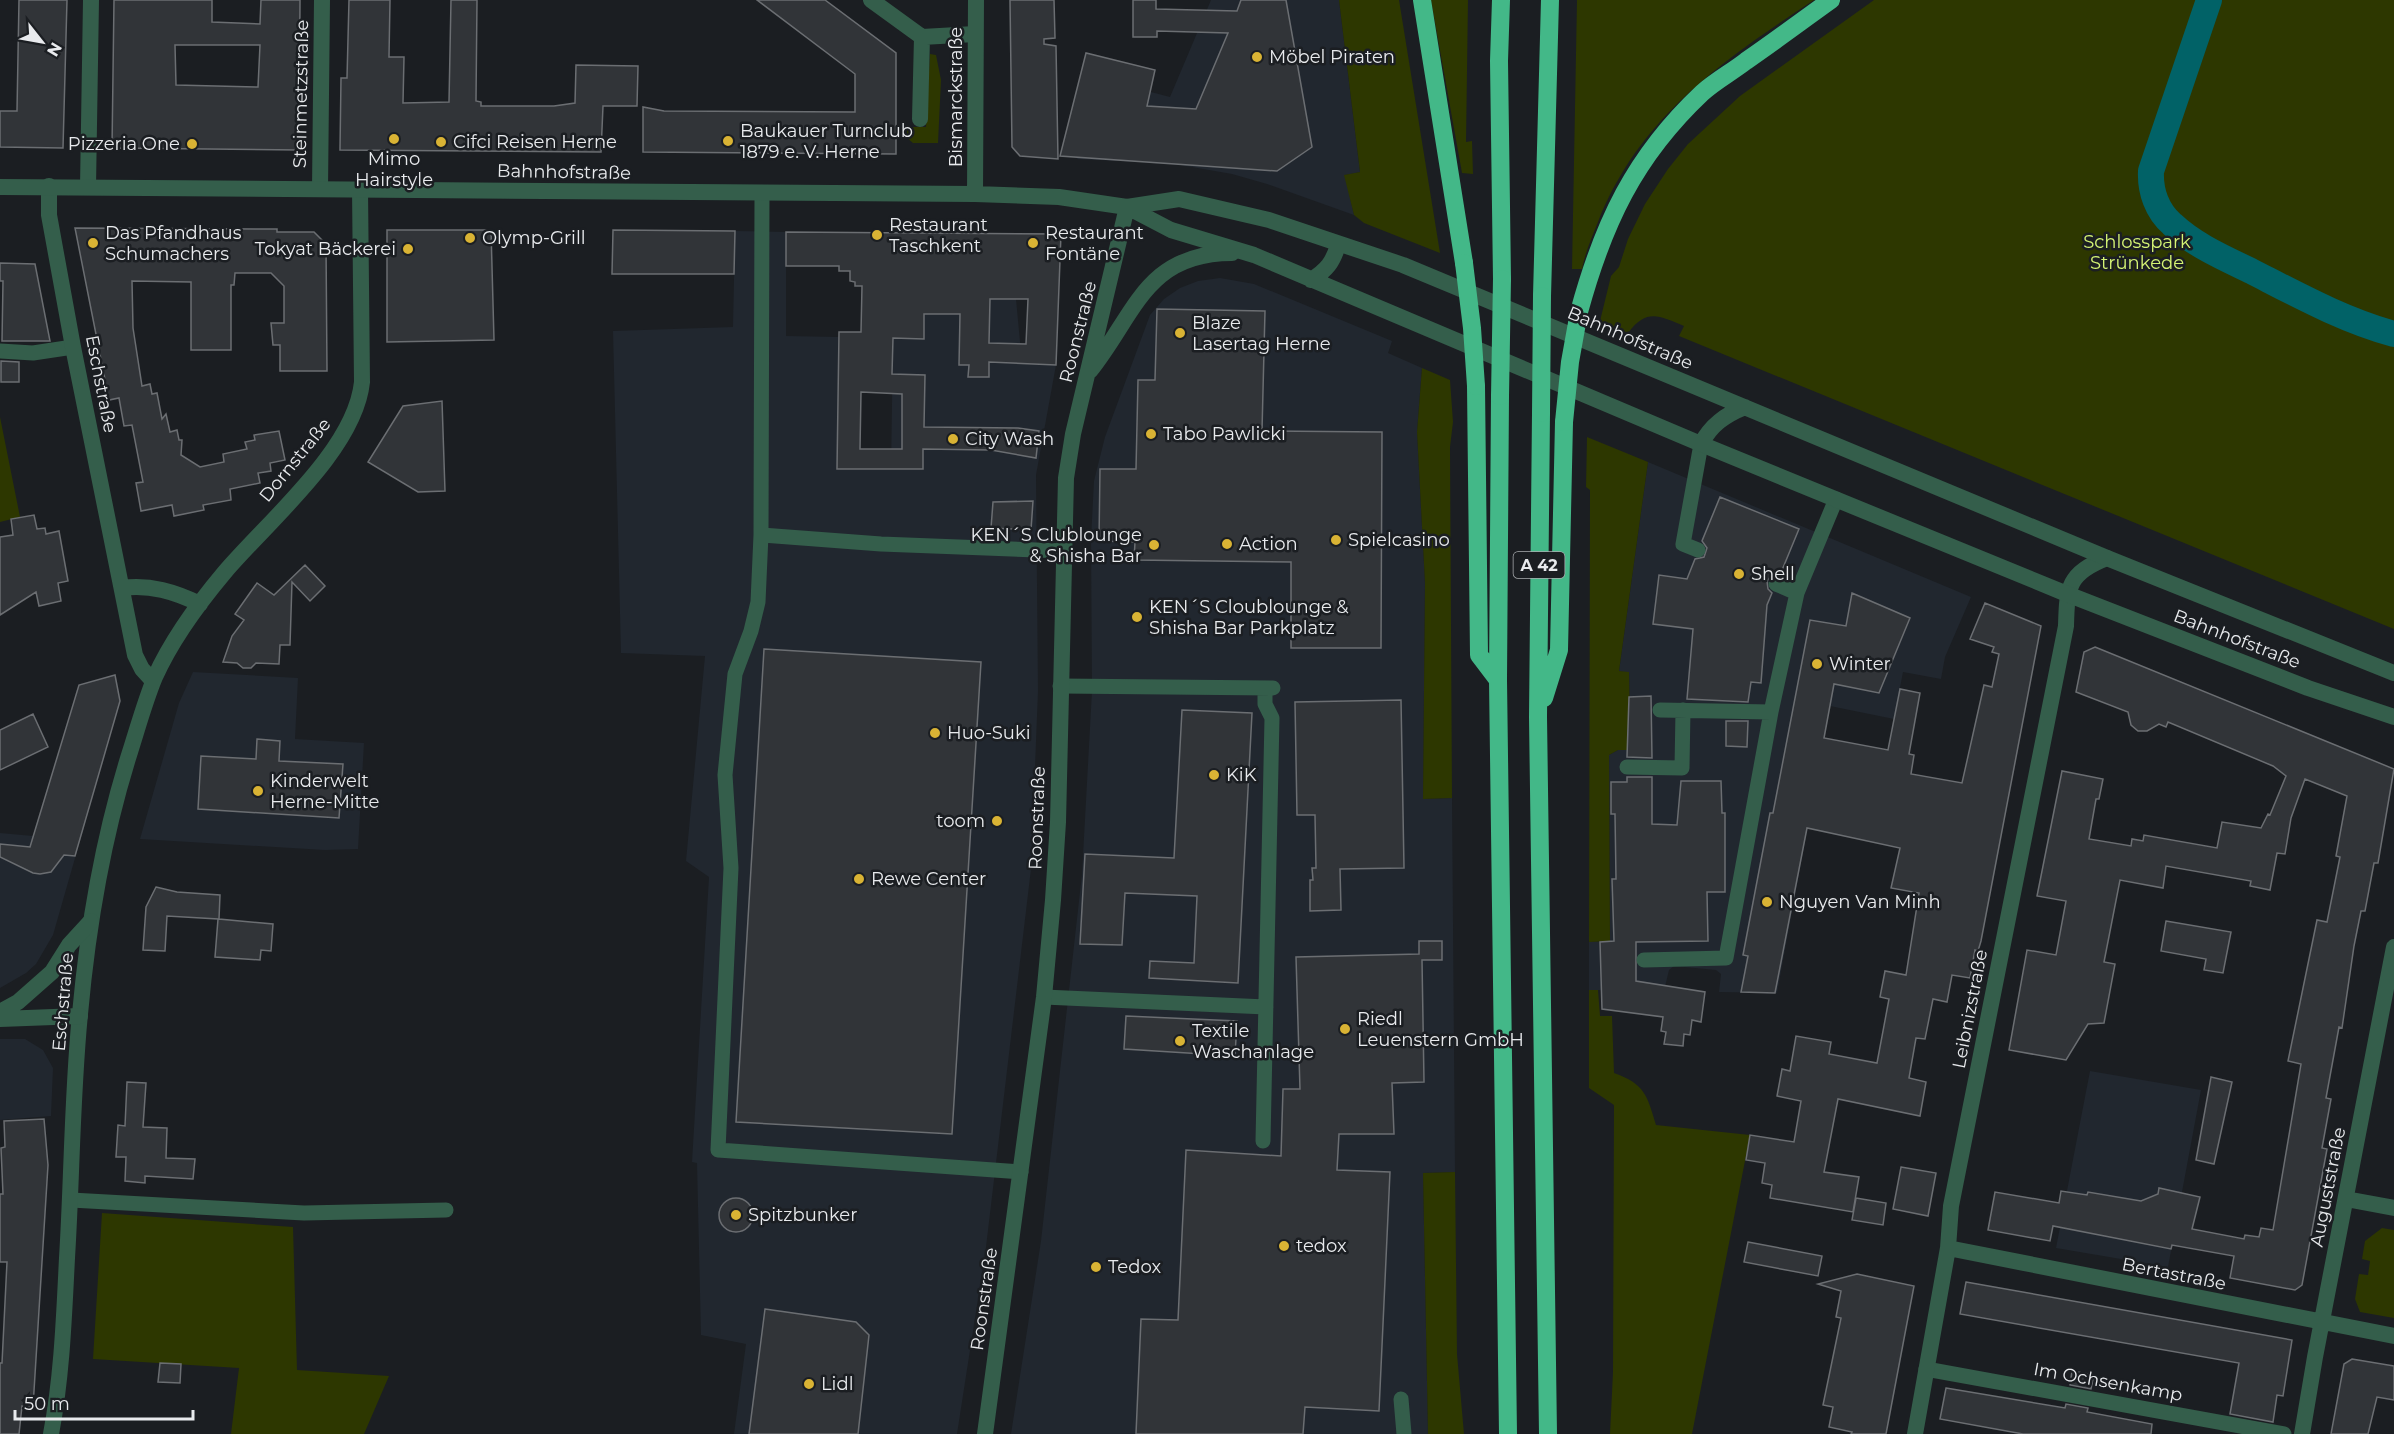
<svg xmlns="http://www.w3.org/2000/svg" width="2394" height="1434" font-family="Montserrat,sans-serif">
  <rect width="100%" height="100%" fill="#1b1e22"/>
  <path fill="#21272f" d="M1211,0H1339L1360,172L1345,175L1354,215L1267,184L1232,174L1169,163L1077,159L1083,113L1151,92L1170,97Z
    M735,231L786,232V336L839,337L837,469H891L893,338L924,339V310H942V314H952L1010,235L1022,363L1056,365L1036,475L1038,691L1031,869L986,1247L957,1434H734L746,1344L701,1335L697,1163L692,1162L709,877L686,861L705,656L621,653L613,331L733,327Z
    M1220,278L1254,284L1392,341L1388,353L1422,368L1417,432L1425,583L1423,799L1452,798L1455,1172L1423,1173L1428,1434H1011L1041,1241L1082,874L1092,691L1091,539L1094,481L1105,437L1150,315L1164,299L1180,288L1198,281Z
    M1648,462L1971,597L1945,657L1941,679L1903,672L1894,719L1830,706L1777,993L1719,992L1721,974L1716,970L1674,966L1669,970L1664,991L1589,990V942L1610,941L1609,755L1618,750H1627V729L1630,728L1629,673L1619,671Z
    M193,672L298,678L295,739L364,743L358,849L325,850L140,839L179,703Z
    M115,675L120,701L53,935L36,964L26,973L0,988V833L33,836L79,685Z
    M0,1039H25L43,1050L53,1068L51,1116L0,1120Z
    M2090,1071L2201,1090L2168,1267L2056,1248Z"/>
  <path fill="#2d3700" d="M1339,0H1399L1440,253L1364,223L1354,215L1344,175L1360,172Z
    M1431,0H1468L1466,142L1472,141L1473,174L1462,173Z
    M1577,0H1814C1723,60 1639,117 1598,222C1592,237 1585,253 1582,269H1572Z
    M1874,0H2394V629L1679,336L1684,326C1659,316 1647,308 1628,333L1600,321L1611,276L1619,267L1628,239L1645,204L1668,169L1688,144L1740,96Z
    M930,54L936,55L941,80L938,143H913L907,138V127H926Z
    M1422,368L1450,380L1453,422L1450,447L1452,798L1423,799L1425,583L1417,432Z
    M0,417L20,517L0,522Z
    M1587,437L1648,462L1619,671L1629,672L1630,729H1627V750H1618L1609,755L1610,941L1589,942L1590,490L1586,487Z
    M1589,990H1598L1600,1016H1612L1614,1073C1645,1084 1647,1095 1656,1125L1750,1135L1692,1434H1610L1613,1372L1614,1105L1589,1088Z
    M1455,1172L1457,1354L1464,1434H1428L1423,1173Z
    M102,1213L293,1227L297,1370L389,1376L364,1434H231L239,1368L93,1359Z
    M2382,1228L2394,1230V1318L2360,1312L2355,1299L2359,1274L2368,1275L2370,1261L2362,1259L2365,1241Z"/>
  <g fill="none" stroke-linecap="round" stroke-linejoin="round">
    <path stroke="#016267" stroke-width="26" d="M2209,0L2151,171C2150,191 2157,211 2172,224C2194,245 2224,258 2251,271C2298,295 2343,320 2394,334"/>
  </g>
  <path fill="#313438" stroke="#6b6e72" stroke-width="1.5" fill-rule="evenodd" d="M19,0H67L63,148L0,147V111H17Z
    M114,0H212V22L260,24L261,0H300L299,150L112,148ZM175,45H260L258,87L176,85Z
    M349,0H390L389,57H404L403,103L449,102L451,0H477L476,101L481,102V106H554L575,103L576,65L638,66L637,106H603L601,152L340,150L341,78H347Z
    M757,0H825L896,53V154L643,152V107L664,111L855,112V74Z
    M1010,0H1054L1055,38L1044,39V44L1056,46L1058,159L1020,156L1012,147Z
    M1133,0H1156V9L1237,11L1241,0H1286L1312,147L1277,171L1060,156L1086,53L1155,70L1147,106L1196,109L1228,33L1157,31V37H1133Z
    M75,228L277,229V232H314L326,244L327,371H280V345H273L271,323H284V286L271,273H235L234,285H231V350H191V282L132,281L133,328L142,386L150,384L152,394L157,393L162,419L166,414L170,432L177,430L179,440H182L181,455L200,467L224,462L223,454L247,449L245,442L255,440L254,435L279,431L285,460L270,463L271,471L258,473L260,483L230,489L231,500L203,505L204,510L174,516L172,505L141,511L136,483L143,482L132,425L124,426L119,398L109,400Z
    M387,230H491L494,340L387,342Z
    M613,230L735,231L734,274H612Z
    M786,232L1061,234L1056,365L989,362V377H968L969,365H959L960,314H924V339L893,338L892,374L925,375L924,427L1018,428L1039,431L1036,458L991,450L923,449V469H837L839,332H861L862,286H855V282L850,281V271H839V266H786ZM990,299H1028L1026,344L989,343ZM861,392L902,394V449H860Z
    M0,263L35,264L50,341H2L3,281H0Z
    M1157,309L1265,311L1262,431L1382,432L1381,648H1291V562L1134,560L1135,542L1099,541L1100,469H1136L1138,380H1155Z
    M1,361L19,362V382H1Z
    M442,401L445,491L418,492L368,462L403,406Z
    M1720,497L1799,529L1780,575L1771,576L1767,581L1768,589L1772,593L1767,605L1761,683L1751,682L1748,702L1687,699L1693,629L1653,624L1659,575L1687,579L1695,559L1704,557L1707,548L1702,541Z
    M1033,501L1031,530L991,528L993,502Z
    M34,515L37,529L45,528L46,534L59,531L68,581L58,583L61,601L39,606L36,592L0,615V537L13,535L11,519Z
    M305,565L325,586L310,601L292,582L290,645H280L279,664L256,663L251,668H243L237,663L223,662L232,636L244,620L235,614L257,583L274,595Z
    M1852,593L1910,618L1879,693L1834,684L1824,738L1888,750L1900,689L1920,693L1909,754L1914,755L1911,774L1962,783L1984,685L1992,687L1999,654L1992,652L1994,647L1970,639L1985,603L2041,626L1981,941L1978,951L1975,950L1970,978L1952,975L1947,1002L1933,999L1925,1039L1916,1038L1909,1078L1926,1082L1920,1116L1838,1099L1824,1172L1859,1177L1853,1212L1770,1198L1772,1185L1762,1183L1765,1163L1746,1160L1750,1135L1794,1142L1801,1101L1777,1096L1782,1069L1790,1071L1796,1036L1831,1042L1829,1054L1877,1063L1889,999L1880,997L1885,971L1906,975L1919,893L1891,888L1900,848L1807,828L1775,993L1741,992L1748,956L1743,955L1770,813H1773L1810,620L1846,626Z
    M2095,647L2394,769L2378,863H2374L2365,911H2361L2354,946L2342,1028L2339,1027L2326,1098L2331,1099L2322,1148L2327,1149L2302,1285L2295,1290L2230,1278L2234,1256L2172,1245L2171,1249L2053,1226L2050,1241L1988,1230L1995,1192L2059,1203L2061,1191L2087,1195L2088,1192L2141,1201L2158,1194L2159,1188L2200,1197L2192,1229L2244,1239L2245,1235L2259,1237L2261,1228L2273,1230L2301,1064L2288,1061L2317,920L2327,922L2340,857L2336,856L2347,796L2305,779L2291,818L2285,854L2277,853L2270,890L2250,886L2251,881L2166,866L2163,888L2120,880L2104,962L2115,964L2104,1023L2088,1024L2066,1060L2009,1050L2027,950L2056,955L2066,901L2037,896L2062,771L2103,779L2099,799H2096L2089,839L2131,846L2132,839L2143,841L2144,835L2217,848L2222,822L2261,828L2268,814L2270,815L2286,776L2273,766L2168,722L2166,727L2159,724L2147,731H2138L2131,725L2128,712L2076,692L2084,652Z
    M764,649L981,662L952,1134L736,1122Z
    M115,675L120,701L75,856L64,855L51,872L40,874L33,873L0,857V844L30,847L79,685Z
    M1651,696L1652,758L1627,757L1629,697Z
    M1401,700L1404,868L1340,869L1341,910L1310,911V880H1313L1312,868H1316L1315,815H1297L1295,702Z
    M1182,710L1252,713L1238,983L1149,978L1150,961L1194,963L1197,896L1125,893L1122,945L1080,944L1085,854L1174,858Z
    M33,714L48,747L0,770V730Z
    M1726,721H1748L1747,747L1726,746Z
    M257,739L280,741L279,761L343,764L339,818L198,809L201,756L256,759Z
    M1627,777H1652V824L1677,825L1681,781H1721L1722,813H1725V892H1707L1708,941L1636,942V981L1705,992L1701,1022L1692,1020L1690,1035L1684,1034L1683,1046L1664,1044L1666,1032L1661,1031L1663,1017L1602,1009L1600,942L1614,941L1612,879H1616L1615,814H1611V782H1627Z
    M156,887L177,892L220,895L219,919L273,924L271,951L261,950L260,960L215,957L218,919L167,916L165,951L143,950L146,907Z
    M2166,921L2231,932L2223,973L2204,970L2206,959L2161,951Z
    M1419,941H1442V960H1422L1424,1082L1392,1083L1394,1134H1339L1337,1170L1390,1172L1379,1411L1305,1407L1303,1434H1136L1141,1319L1178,1320L1186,1150L1281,1156L1283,1089H1300L1296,957L1419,954Z
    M1126,1016L1237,1021L1235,1056L1124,1049Z
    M2211,1077L2232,1082L2214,1164L2196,1160Z
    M127,1082L146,1083L143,1127L167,1128L166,1158L195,1159L193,1179L145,1176V1183L125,1181L126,1157H116L118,1125L125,1126Z
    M44,1119L48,1165L33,1407L22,1406L19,1434H0V1363H2L7,1262H0V1194H3L1,1148L5,1147L4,1121Z
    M1901,1167L1936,1173L1928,1216L1893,1209Z
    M1856,1198L1886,1203L1883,1225L1852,1220Z
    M719 1215a17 17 0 1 1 34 0a17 17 0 1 1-34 0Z
    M1748,1242L1822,1256L1818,1276L1744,1262Z
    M1857,1274L1914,1286L1886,1434H1851L1852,1432L1829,1427L1833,1407L1823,1405L1841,1318L1836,1317L1841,1291L1818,1284Z
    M1966,1282L2292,1340L2283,1396L2277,1395L2273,1422L2230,1414L2239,1363L1960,1314Z
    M765,1309L856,1322L869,1335L858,1434H749Z
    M2352,1359L2394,1366V1400L2377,1397L2368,1434H2331L2344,1364Z
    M160,1363L181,1364L180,1383L158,1382Z
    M2072,1371L2094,1375L2091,1389L2070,1385Z
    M1946,1388L2065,1408L2066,1404L2088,1408L2087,1412L2152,1424L2151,1434H2023L1940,1419Z"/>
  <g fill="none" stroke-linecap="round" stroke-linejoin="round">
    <path stroke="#345e4b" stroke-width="15" d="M762,194L761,535L881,544L1065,551
      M0,351L33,353L73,347
      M761,535L758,602L751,631L735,674L725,775L731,868L718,1150L1021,1172
      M1698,550L1683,544L1701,444
      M1776,584L1797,593
      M1060,686L1273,688
      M1660,710L1771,712
      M1627,767L1682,768L1683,710
      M1644,960L1726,958L1771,712L1797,593L1836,499
      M1044,997L1266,1007
      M1263,1141L1272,718L1265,704V689
      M71,1200L304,1213L446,1210
      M1926,1369L2284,1434
      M1401,1399L1404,1434"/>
    <path stroke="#345e4b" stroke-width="16" d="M871,0L922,37L975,34
      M920,119L922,37
      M49,186V215L73,347L135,655L142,669L153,681
      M88,187L91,0
      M320,189L322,0
      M122,588C150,584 175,592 200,604
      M2346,1199L2394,1208
      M1948,1248L2394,1336
      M51,1434C62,1376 64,1317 67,1258C72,1177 72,1095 80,1014C88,925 103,837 130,752C138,727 145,701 155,677C172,639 198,604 224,573C267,522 355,450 362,382L360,189
      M1915,1434L1948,1248L1951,1206L2066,626C2067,587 2068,573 2107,558
      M2302,1434L2315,1357L2394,947"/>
    <path stroke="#345e4b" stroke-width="16" d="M0,187L975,194L1059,197L1127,207L1179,199L1269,220L1403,265L2107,558L2394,673
      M975,194L976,0
      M1127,207L1171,230L1254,255L1701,444L2067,594L2308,688L2394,717
      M1311,280C1327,270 1333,262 1338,245
      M1090,371C1135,315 1145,253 1232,253
      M1701,444C1711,425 1725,415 1745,407
      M0,1012L18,1002L52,972L69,945L91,921
      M0,1019L80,1016
      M985,1434L1044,997L1053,900L1058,822L1066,478L1073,434L1127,207"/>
    <path stroke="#43b888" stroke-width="18" d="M1422,0L1464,263
      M1501,0L1499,61L1502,279
      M1542,296L1550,0
      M1579,312C1603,224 1634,157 1702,93C1715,81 1732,72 1746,61C1775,41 1803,20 1831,0
      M1476,386L1479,655L1498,680
      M1500,396L1498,680L1508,1434
      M1541,413L1538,717L1548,1434
      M1544,698L1559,650L1564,422"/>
    <path stroke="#43b888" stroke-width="18" d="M1464,263L1472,328L1476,386
      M1500,396L1502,279
      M1541,413L1542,296
      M1564,422L1570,362L1579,312"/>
  </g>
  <g fill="#d9b334" stroke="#1b1e22" stroke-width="2">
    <circle cx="1257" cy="57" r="6"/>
    <circle cx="394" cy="139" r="6"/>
    <circle cx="728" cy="141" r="6"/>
    <circle cx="441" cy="142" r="6"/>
    <circle cx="192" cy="144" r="6"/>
    <circle cx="877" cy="235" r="6"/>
    <circle cx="470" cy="238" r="6"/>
    <circle cx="93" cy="243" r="6"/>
    <circle cx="1033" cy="243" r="6"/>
    <circle cx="408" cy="249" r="6"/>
    <circle cx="1180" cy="333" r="6"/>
    <circle cx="1151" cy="434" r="6"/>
    <circle cx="953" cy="439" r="6"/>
    <circle cx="1336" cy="540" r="6"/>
    <circle cx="1227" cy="544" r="6"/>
    <circle cx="1154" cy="545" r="6"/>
    <circle cx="1739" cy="574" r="6"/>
    <circle cx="1137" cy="617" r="6"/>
    <circle cx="1817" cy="664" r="6"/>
    <circle cx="935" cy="733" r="6"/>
    <circle cx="1214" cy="775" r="6"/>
    <circle cx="258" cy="791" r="6"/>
    <circle cx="997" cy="821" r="6"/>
    <circle cx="859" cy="879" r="6"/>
    <circle cx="1767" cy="902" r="6"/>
    <circle cx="1345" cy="1029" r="6"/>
    <circle cx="1180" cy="1041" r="6"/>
    <circle cx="736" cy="1215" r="6"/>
    <circle cx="1284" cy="1246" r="6"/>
    <circle cx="1096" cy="1267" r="6"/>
    <circle cx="809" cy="1384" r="6"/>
  </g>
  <g text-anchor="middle" stroke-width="5" stroke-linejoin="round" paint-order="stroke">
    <rect fill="#1b1e22" stroke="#aaadb0" stroke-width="1.5" x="1513.5" y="552" width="51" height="26" rx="4.5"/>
    <g font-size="16" font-weight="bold" fill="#e8eaed">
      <text x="1539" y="571">A 42</text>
    </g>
    <g font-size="18" fill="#e8eaed" stroke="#1b1e22" text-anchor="start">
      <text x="1269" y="63">Möbel Piraten</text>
      <text x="740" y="137">Baukauer Turnclub<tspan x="740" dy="21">1879 e. V. Herne</tspan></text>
      <text x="453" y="148">Cifci Reisen Herne</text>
      <text x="180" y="150" text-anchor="end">Pizzeria One</text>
      <text x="394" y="165" text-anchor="middle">Mimo<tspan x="394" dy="21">Hairstyle</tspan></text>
      <text x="889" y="231">Restaurant<tspan x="889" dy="21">Taschkent</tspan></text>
      <text x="105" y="239">Das Pfandhaus<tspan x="105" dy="21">Schumachers</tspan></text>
      <text x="1045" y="239">Restaurant<tspan x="1045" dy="21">Fontäne</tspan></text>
      <text x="482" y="244">Olymp-Grill</text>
      <text x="396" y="255" text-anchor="end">Tokyat Bäckerei</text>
      <text x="1192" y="329">Blaze<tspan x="1192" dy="21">Lasertag Herne</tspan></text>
      <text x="1163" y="440">Tabo Pawlicki</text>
      <text x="965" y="445">City Wash</text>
      <text x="1142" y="541" text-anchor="end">KEN´S Clublounge<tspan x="1142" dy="21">&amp; Shisha Bar</tspan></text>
      <text x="1348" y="546">Spielcasino</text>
      <text x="1239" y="550">Action</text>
      <text x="1751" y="580">Shell</text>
      <text x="1149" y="613">KEN´S Cloublounge &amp;<tspan x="1149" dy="21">Shisha Bar Parkplatz</tspan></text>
      <text x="1829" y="670">Winter</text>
      <text x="947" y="739">Huo-Suki</text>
      <text x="1226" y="781">KiK</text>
      <text x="270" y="787">Kinderwelt<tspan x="270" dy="21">Herne-Mitte</tspan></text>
      <text x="985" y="827" text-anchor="end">toom</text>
      <text x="871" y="885">Rewe Center</text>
      <text x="1779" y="908">Nguyen Van Minh</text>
      <text x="1357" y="1025">Riedl<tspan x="1357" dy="21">Leuenstern GmbH</tspan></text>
      <text x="1192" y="1037">Textile<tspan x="1192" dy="21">Waschanlage</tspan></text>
      <text x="748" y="1221">Spitzbunker</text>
      <text x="1296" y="1252">tedox</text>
      <text x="1108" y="1273">Tedox</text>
      <text x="821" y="1390">Lidl</text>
    </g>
    <g font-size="18" fill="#e8eaed" stroke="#1b1e22">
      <text transform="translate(301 94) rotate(-89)" y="6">Steinmetzstraße</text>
      <text transform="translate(956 97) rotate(-90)" y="6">Bismarckstraße</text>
      <text transform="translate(564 172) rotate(1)" y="6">Bahnhofstraße</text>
      <text transform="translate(1078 332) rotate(-76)" y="6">Roonstraße</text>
      <text transform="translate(1630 338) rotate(23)" y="6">Bahnhofstraße</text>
      <text transform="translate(101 384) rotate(79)" y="6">Eschstraße</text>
      <text transform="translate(295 460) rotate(-51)" y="6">Dornstraße</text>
      <text transform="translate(2237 639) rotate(21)" y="6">Bahnhofstraße</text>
      <text transform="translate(1037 818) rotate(-88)" y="6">Roonstraße</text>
      <text transform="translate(63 1002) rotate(-85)" y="6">Eschstraße</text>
      <text transform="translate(1970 1009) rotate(-79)" y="6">Leibnizstraße</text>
      <text transform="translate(2328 1187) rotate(-79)" y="6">Auguststraße</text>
      <text transform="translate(2174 1274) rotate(11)" y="6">Bertastraße</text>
      <text transform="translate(984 1299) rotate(-82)" y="6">Roonstraße</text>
      <text transform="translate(2108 1382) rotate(10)" y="6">Im Ochsenkamp</text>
    </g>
    <g font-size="18" fill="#d5f474" stroke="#1b1e22">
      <text x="2137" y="248">Schlosspark<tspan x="2137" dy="21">Strünkede</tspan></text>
    </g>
  </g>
  <g transform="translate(42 42) rotate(121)" stroke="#1b1e22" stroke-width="4.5" paint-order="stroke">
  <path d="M0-4.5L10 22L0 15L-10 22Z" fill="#e8eaed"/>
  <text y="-9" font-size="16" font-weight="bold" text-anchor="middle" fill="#e8eaed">N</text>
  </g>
  <path d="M15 1410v9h178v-9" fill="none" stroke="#e8eaed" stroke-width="3"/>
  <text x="24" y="1410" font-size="18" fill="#e8eaed" stroke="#1b1e22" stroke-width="4.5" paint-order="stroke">50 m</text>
</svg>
